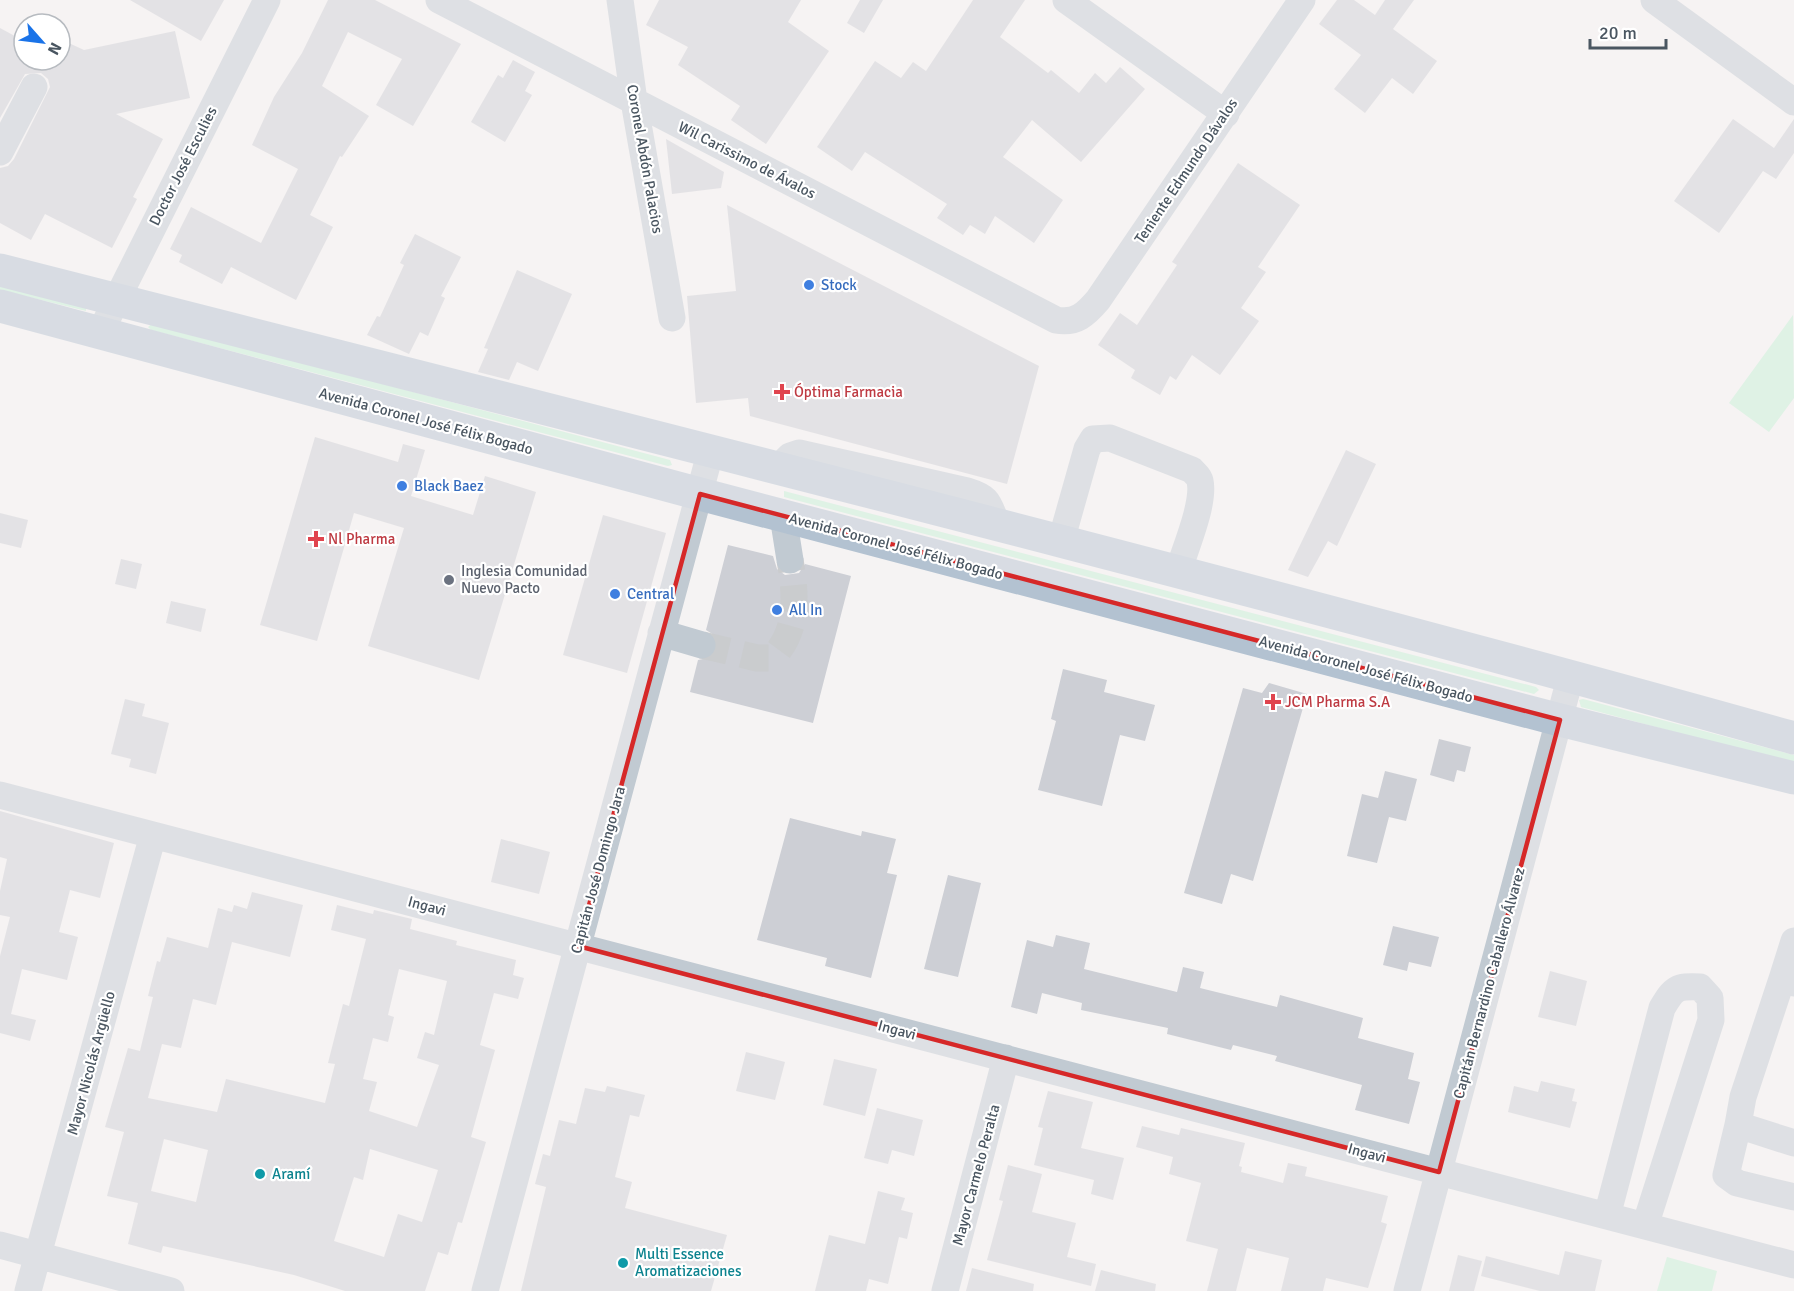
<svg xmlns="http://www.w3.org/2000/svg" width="1794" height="1291" font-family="Signika,sans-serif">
  <rect width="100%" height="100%" fill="#f5f3f3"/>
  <path fill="#c3f1d5" d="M0,283L86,308V311L0,290Z
    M1793,315L1794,398L1769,432L1729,403Z
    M153,323L670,460L672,465L668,466L151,330L148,327Z
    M784,491L1536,687L1539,690L1534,694L784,497Z
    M1583,699L1794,755V764L1581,707L1579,700Z
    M1667,1257L1717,1271L1712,1291H1657Z"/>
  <path fill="#cdcfd5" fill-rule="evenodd" d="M130,0H224L201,41Z
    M328,0H375L461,44L413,126L376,105L402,59L348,32L322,86L369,116L342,157L340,156L310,215L333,227L296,300L231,267L222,284L179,262L182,255L170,249L191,207L261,243L298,169L252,145L274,97L302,53Z
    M659,0H801L788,22L829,51L766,144L731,120L740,106L678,65L688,47L646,25Z
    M860,0H883L864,33L847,23Z
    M973,0H1025L1000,37L1048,73L1051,70L1079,93L1095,73L1106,83L1120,67L1145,89L1081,162L1032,120L1003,157L1063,200L1034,243L995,216L985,234L970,225L963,235L937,218L947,204L865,152L852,171L817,147L875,61L901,78L913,62L926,71Z
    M1337,0H1354L1375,15L1385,0H1414L1393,29L1437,61L1413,94L1392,78L1365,113L1334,89L1361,55L1319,24Z
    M0,28L24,41V60H60V39L84,50L175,31L190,98L116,114L163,139L133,197L137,199L112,248L45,214L31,240L0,223V168L8,166L14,159L50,87L48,79L41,73L25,74L0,118Z
    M513,60L535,72L525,91L532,95L505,142L471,122L498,75L503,78Z
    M1733,119L1774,148L1794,119V153L1776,179L1763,171L1719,233L1674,201Z
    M666,139L724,172L721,188L672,194Z
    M1238,163L1300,205L1258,267L1266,272L1241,308L1259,321L1220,375L1192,355L1176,380L1170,376L1160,395L1131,378L1135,370L1098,345L1120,313L1137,325L1177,265L1172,262Z
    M727,205L1039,366L1007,484L750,416L748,398L696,403L687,296L736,291Z
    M415,234L461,257L441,296L445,298L428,336L420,332L409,354L367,335L377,316L380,317L404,265L400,263Z
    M517,270L572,294L538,371L517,362L509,380L478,372L488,349L484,348Z
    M315,437L398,462L403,444L425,450L411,496L473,515L485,476L536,492L479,680L368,646L404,528L354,513L317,641L260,625Z
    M1346,450L1376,464L1337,546L1328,541L1308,577L1288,570Z
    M0,513L28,520L21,548L0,543Z
    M603,515L666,533L627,673L563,655Z
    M728,545L773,556L777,569L785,575L799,573L805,564L851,576L813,723L690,692L698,660L712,657L717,649L714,635L706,630Z
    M121,559L142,564L136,589L115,584Z
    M171,601L206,609L201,632L166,623Z
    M1063,669L1107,680L1104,692L1155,705L1145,741L1120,735L1102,806L1038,790L1056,721L1051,719Z
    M1269,683L1307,694L1253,881L1231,874L1222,904L1184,893L1243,688L1262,693Z
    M125,699L145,704L142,716L169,723L156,774L129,767L131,759L111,754Z
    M1439,739L1471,747L1465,772L1457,770L1454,782L1430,775Z
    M1385,771L1417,779L1406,821L1389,817L1377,863L1347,856L1362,794L1378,798Z
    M0,811L114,843L100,898L70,890L59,932L78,937L67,980L22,969L11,1014L36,1020L30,1041L0,1033V956L10,917L0,915V891L7,859L0,857Z
    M790,818L861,836L862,831L896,839L887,873L897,875L871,978L825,966L827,958L757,940Z
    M501,839L550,852L539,894L491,882Z
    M948,875L981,883L958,977L924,969Z
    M252,892L303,905L290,957L232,942L216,1005L193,999L181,1048L162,1044L148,1098L217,1112L226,1079L325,1103L335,1064L328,1063L343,1004L349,1006L366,939L331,930L337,905L373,914L374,910L412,919L410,929L457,941L456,945L516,960L513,975L524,978L518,999L494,993L480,1045L495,1050L471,1137L486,1142L462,1223L458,1222L448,1255L438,1252L425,1291H345L294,1275L163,1246L161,1253L128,1244L138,1203L107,1196L124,1132L105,1127L128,1048L140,1051L153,997L148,996L157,961L160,962L167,937L208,948L218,908L232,912L234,905L247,909ZM399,969L447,981L434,1035L425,1032L417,1058L439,1065L417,1127L369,1111L377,1082L363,1079L373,1038L388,1042L394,1017L388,1015ZM164,1139L208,1150L196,1202L151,1191ZM370,1149L438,1170L422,1222L398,1214L384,1257L334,1241L354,1177L363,1180Z
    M1393,926L1439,937L1431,967L1409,962L1407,971L1383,965Z
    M1056,935L1090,943L1084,969L1177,992L1183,967L1204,972L1200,988L1277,1007L1280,995L1363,1018L1358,1038L1414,1053L1408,1079L1420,1082L1409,1124L1355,1110L1362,1085L1275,1061L1277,1056L1233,1045L1231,1050L1167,1034L1168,1028L1081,1010L1082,1003L1042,993L1037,1014L1011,1007L1027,940L1053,947Z
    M1550,971L1587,981L1576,1026L1538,1017Z
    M746,1052L785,1062L775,1100L736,1091Z
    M834,1059L877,1069L865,1116L823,1105Z
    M1541,1081L1575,1089L1572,1101L1577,1102L1570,1128L1508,1112L1514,1086L1538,1092Z
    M607,1086L645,1095L639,1117L630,1115L615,1177L632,1182L625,1208L727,1235L711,1291H521L546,1187L535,1184L543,1154L550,1156L559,1120L576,1124L585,1088L605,1092Z
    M1048,1091L1093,1102L1081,1148L1124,1158L1113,1200L1091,1194L1094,1180L1034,1165L1043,1128L1038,1127Z
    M877,1108L923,1120L914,1156L892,1150L888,1164L864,1158Z
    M1142,1126L1179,1135L1181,1128L1245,1143L1239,1166L1242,1167L1241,1172L1283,1183L1288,1163L1307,1167L1305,1176L1388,1196L1381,1222L1387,1224L1368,1288L1326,1278L1323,1291H1281L1289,1258L1247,1248L1236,1291H1207L1218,1249L1186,1241L1201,1183L1169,1174L1173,1157L1136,1147Z
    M1008,1165L1042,1174L1032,1212L1076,1223L1067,1257L1096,1264L1091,1286L987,1260L1003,1201L999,1200Z
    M878,1191L905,1198L901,1210L913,1213L907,1239L899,1237L888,1284L869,1279L866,1291H815L829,1235L865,1244Z
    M1565,1251L1602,1260L1595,1291H1540L1481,1276L1486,1256L1559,1275Z
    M1458,1255L1482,1261L1474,1291H1449Z
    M972,1268L1034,1284L1033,1291H966Z
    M1101,1270L1156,1284L1155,1291H1095Z"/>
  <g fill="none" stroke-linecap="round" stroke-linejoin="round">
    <path stroke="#caccce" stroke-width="27" stroke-dasharray="27 14" stroke-linecap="butt" d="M702,645L757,658H772C799,631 796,595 790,560"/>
    <path stroke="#c1cad2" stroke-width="27" d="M439,0L1056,320C1076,324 1086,314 1098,300L1302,0
      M620,0L634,101L672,318
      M1066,0L1226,114
      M1654,0L1794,102
      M0,152L34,87
      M100,333L267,0
      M777,469L790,456L799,453L967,491C990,498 988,503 997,524
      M783,516L790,560
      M1061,541L1087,449L1093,439L1110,438L1192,470C1195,474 1199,476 1200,481C1205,503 1185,549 1178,572
      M661,633L702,645
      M0,795L1794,1265
      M1794,941L1782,979L1794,983
      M1782,979L1743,1097L1738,1125L1794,1143
      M1738,1125L1726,1175L1737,1183L1794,1197
      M1607,1216L1662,1008C1674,988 1676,986 1700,987L1710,998L1711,1020L1645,1226
      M0,1245L171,1291
      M28,1291L153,835
      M485,1291L711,450
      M945,1291L1006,1058
      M1407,1291L1571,675"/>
    <path stroke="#b3c2d1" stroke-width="33" d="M0,270C599,423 1199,572 1794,738
      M0,306L700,494L1560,720L1794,778"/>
  </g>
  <path d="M0 0H1794V1291H0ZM700,494L1560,720L1439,1172L578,946Z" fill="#f5f3f3" fill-opacity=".55" fill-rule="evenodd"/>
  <path fill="none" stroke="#d62828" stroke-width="4.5" stroke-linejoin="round" d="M700,494L1560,720L1439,1172L578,946Z"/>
  <g fill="#3f7fe0" stroke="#fff" stroke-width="2">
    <circle cx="809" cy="285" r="6"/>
    <circle cx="402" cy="486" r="6"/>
    <circle cx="615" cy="594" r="6"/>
    <circle cx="777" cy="610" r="6"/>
  </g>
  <g fill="#e0444e" stroke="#fff" stroke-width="2">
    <path d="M779 383h6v6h6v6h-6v6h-6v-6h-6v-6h6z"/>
    <path d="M313 530h6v6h6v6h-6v6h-6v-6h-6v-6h6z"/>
    <path d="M1270 693h6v6h6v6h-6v6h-6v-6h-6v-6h6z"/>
  </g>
  <circle fill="#6b7280" stroke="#fff" stroke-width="2" cx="449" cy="580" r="6"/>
  <g fill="#0f9aa8" stroke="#fff" stroke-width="2">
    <circle cx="260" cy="1174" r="6"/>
    <circle cx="623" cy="1263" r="6"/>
  </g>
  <g text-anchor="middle" stroke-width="4.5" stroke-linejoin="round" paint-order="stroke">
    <g font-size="15" fill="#4a5661" stroke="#fff">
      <text transform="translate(645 159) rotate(80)" y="5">Coronel Abdón Palacios</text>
      <text transform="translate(747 160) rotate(27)" y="5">Wil Carissimo de Ávalos</text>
      <text transform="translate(183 166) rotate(-63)" y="5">Doctor José Esculies</text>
      <text transform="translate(1186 171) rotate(-56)" y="5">Teniente Edmundo Dávalos</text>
      <text transform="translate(426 421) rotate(15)" y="5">Avenida Coronel José Félix Bogado</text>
      <text transform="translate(896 546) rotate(15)" y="5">Avenida Coronel José Félix Bogado</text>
      <text transform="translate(1366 669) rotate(15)" y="5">Avenida Coronel José Félix Bogado</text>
      <text transform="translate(598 870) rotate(-75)" y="5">Capitán José Domingo Jara</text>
      <text transform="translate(427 906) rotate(15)" y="5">Ingavi</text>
      <text transform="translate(1489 983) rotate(-75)" y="5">Capitán Bernardino Caballero Álvarez</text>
      <text transform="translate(897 1030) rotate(15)" y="5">Ingavi</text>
      <text transform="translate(91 1063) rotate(-75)" y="5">Mayor Nicolás Argüello</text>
      <text transform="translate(1367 1153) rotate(15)" y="5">Ingavi</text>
      <text transform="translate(976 1175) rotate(-75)" y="5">Mayor Carmelo Peralta</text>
    </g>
    <g font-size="15" fill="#366cbe" stroke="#fff" text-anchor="start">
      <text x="821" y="290">Stock</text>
      <text x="414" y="491">Black Baez</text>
      <text x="627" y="599">Central</text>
      <text x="789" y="615">All In</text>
    </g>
    <g font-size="15" fill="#be3a42" stroke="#fff" text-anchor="start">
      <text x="794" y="397">Óptima Farmacia</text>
      <text x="328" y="544">Nl Pharma</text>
      <text x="1285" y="707">JCM Pharma S.A</text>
    </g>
    <g font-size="15" fill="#5b616d" stroke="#fff" text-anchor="start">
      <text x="461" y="576">Inglesia Comunidad<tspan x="461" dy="17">Nuevo Pacto</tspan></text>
    </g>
    <g font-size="15" fill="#0d838f" stroke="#fff" text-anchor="start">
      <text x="272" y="1179">Aramí</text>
      <text x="635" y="1259">Multi Essence<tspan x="635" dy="17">Aromatizaciones</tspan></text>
    </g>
  </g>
  <g transform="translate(42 42) rotate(118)"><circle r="28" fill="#ffffff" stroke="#b7bbc0" stroke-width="1.5"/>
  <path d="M0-4.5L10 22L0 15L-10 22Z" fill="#1a73e8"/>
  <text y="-9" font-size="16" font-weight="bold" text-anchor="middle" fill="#4a5661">N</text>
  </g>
  <path d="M1590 39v9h76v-9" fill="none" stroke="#4a5661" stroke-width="3"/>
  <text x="1599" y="39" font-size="18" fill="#4a5661" stroke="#ffffff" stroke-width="4.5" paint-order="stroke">20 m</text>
</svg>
